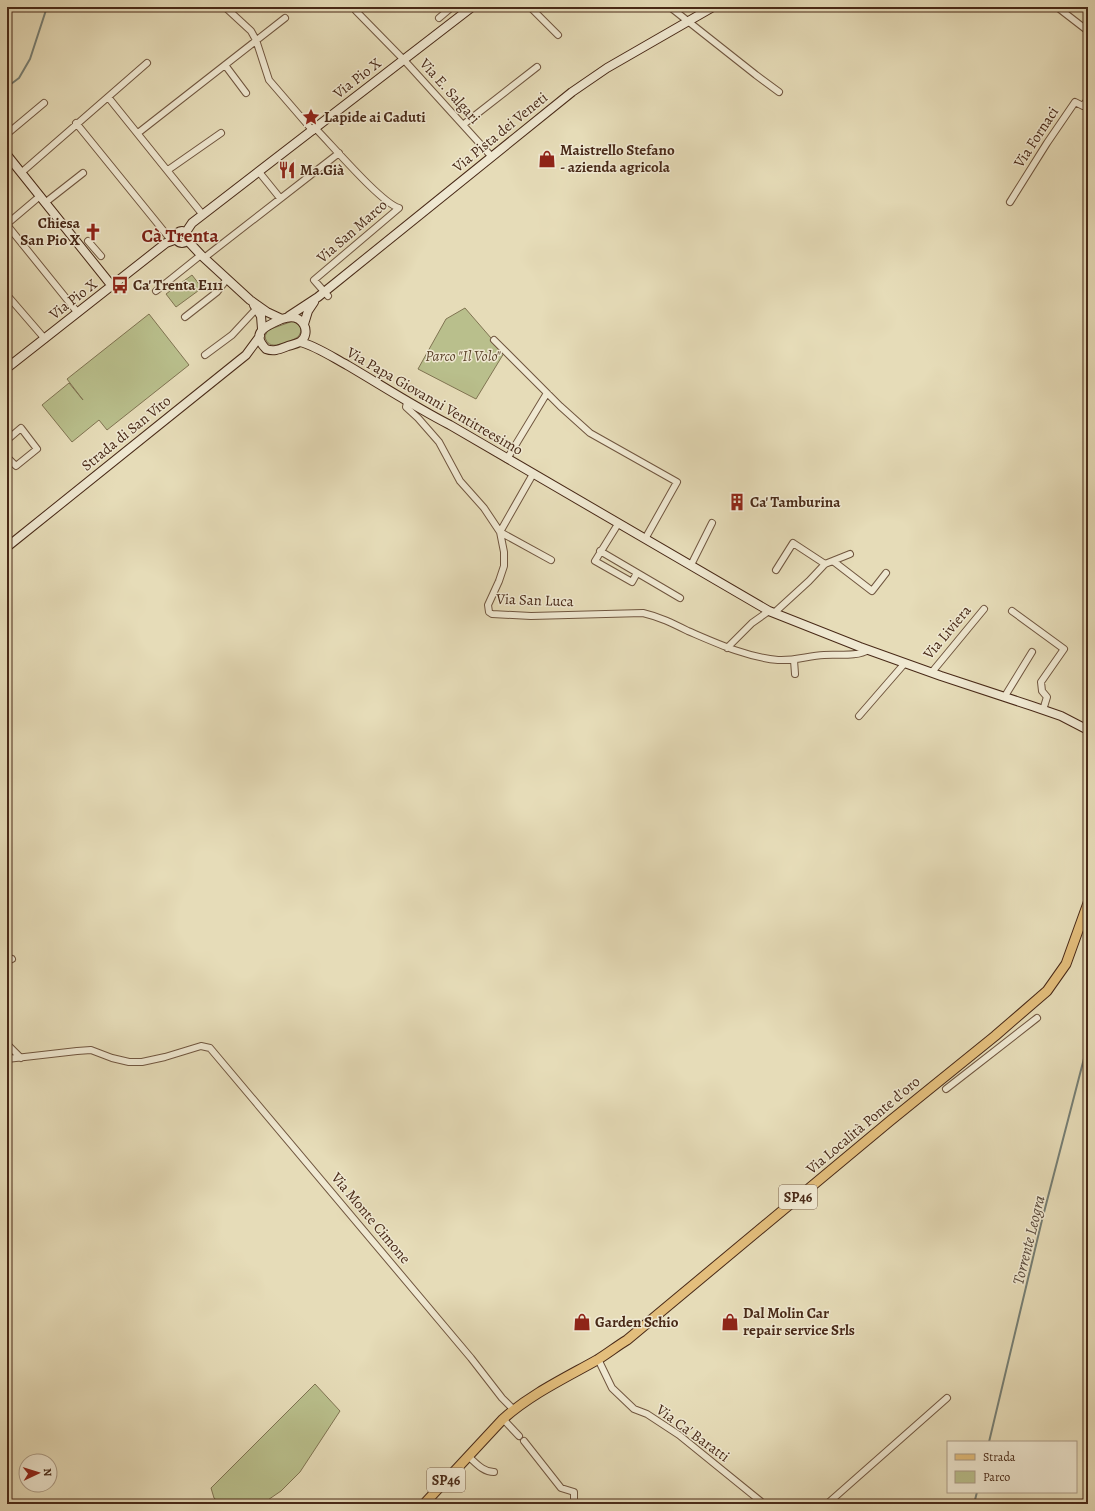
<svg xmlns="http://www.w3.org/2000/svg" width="1095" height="1511" font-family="Alegreya,serif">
  <rect width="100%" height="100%" fill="#e6dcb8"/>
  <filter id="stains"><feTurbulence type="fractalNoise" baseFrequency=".005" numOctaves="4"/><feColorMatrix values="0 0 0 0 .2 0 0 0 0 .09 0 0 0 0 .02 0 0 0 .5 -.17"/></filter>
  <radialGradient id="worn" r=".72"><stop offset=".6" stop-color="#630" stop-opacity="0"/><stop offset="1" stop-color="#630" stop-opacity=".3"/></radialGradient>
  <path fill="#b9bf8c" stroke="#807452" d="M192,275L202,288L176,307L166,294Z
    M465,308L504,353L476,399L418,369L446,319Z
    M149,314L189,365L107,430L99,420L72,442L42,405L69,383L83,400L67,379Z
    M293,321C300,325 304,329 298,337C289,342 267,353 265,336L268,330Z
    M315,1384L340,1411L300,1472L281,1491L262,1504H221L214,1498L211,1488Z"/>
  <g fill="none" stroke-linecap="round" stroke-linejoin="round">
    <path stroke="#778076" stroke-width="2" d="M7,87L19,78L30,59L47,7
      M989,1442L1042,1220L1088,1043
      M974,1504L977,1492"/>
    <g stroke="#70563f" stroke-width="8">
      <path id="street" d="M225,7L251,31L256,40L269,80L313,131
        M530,7L558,35
        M670,7L756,75L779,92
        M1057,7L1088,31
        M356,11L404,60L492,157
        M439,18L452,7
        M225,65L246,93
        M108,97L203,215
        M76,123L171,240
        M464,124L537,67
        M316,129C332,145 381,203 399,208L314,280L328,296
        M138,133L285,18
        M7,134L44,103
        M168,170L221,133
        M22,172L147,63
        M259,172L280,198
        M46,202L83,173
        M1010,202L1047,143L1075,102L1083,106L1088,99
        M7,224L40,196
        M7,225L78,313
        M88,241L101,256
        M204,258L339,153
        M156,291L201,255
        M7,295L45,339
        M185,317L217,292L227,279
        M494,340L560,406L590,433L677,482L645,539
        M205,355L232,335L257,308
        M407,402L406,407L418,418L439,442L460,481L484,508L500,532L504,552V566L499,581L488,605L489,612L492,614L531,616L643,613C660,617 672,623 688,631C716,643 746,657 778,660C794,661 808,656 824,655C836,654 858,657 868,650
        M7,440L21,428L37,449L16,466L7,457
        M507,459L547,393
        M533,474L500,532L551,560
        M618,524L595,561L632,582L637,573
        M600,551L680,598
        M833,561L872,591L886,573
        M691,565L712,523
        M776,570L793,543L825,564
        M1012,611L1064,649L1041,682L1042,691L1047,697L1043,710
        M774,613L809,581L825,564L850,554
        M727,648L752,623L769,611
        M794,660L795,674
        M932,672L984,609
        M1005,696L1032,652
        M859,716L905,663
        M7,961L12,959
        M7,1044L21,1058
        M7,1059L77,1051L91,1050L112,1058L129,1062H142L165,1057L201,1046L210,1048L471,1358L502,1398L514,1410
        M946,1089L1037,1018
        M598,1359L612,1388L634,1409L647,1414L679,1435L764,1504
        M503,1419L519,1436
        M524,1441L561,1488L574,1492V1504
        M468,1456C476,1463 483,1472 494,1472
        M827,1504L947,1398"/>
    </g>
    <g stroke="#482917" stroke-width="10">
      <path id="secondary" d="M7,155L112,286
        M176 237a6 6 0 1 1 12 0a6 6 0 1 1-12 0Z
        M186,232L192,223L472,7
        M187,240L201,255L250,300L267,312L282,319C304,311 312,334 300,342C296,344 291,345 288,346C280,349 274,352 266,349C249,332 268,325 282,319
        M254,305L261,316L262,329
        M289,316L318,297L572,92L607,68L713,7
        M304,324L308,311L314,302
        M300,342C316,346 332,357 347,365C381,385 415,407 450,425L769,611L860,647L941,676L1032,706L1061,716L1088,730
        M7,368L166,243L177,239
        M7,547L246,355L260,336"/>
    </g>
    <g stroke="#482917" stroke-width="11">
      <path id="primary" d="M424,1504L503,1419C531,1394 565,1378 597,1360C607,1354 617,1346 627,1340L890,1121L995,1036L1047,991L1066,964L1088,903"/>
    </g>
    <use href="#street" stroke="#efe8d1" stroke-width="6"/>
    <use href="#secondary" stroke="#efe8d1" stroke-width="8"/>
    <use href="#primary" stroke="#e3be7c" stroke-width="9"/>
  </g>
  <defs>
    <g id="sight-bare" transform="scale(1.38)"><path d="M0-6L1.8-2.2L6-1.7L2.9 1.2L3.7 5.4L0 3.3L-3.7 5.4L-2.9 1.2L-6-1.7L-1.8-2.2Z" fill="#8f2418" stroke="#efe8d1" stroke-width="2.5" paint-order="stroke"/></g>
    <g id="shop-bare" transform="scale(1.38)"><path d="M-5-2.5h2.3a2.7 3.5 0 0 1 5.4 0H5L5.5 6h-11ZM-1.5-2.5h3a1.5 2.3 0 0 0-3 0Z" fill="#8f2418" stroke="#efe8d1" stroke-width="2.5" paint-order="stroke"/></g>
    <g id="restaurant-bare" transform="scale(1.38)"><path d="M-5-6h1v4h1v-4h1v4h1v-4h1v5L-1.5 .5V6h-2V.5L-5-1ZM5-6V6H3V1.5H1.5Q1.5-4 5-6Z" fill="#8f2418" stroke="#efe8d1" stroke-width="2.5" paint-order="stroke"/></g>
    <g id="church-bare" transform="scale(1.38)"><path d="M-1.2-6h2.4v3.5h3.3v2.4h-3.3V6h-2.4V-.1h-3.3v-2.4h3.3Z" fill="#8f2418" stroke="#efe8d1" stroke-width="2.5" paint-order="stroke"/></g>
    <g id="bus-bare" transform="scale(1.38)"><path d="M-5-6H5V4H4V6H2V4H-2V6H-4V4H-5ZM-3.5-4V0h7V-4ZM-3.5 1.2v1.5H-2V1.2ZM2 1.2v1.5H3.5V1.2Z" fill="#8f2418" stroke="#efe8d1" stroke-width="2.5" paint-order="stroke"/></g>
    <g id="building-bare" transform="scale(1.38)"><path d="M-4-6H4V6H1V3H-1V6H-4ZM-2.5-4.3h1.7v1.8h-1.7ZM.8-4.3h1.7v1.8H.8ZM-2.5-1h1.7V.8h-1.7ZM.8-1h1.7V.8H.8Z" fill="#8f2418" stroke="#efe8d1" stroke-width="2.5" paint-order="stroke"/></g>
  </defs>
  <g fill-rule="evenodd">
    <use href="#sight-bare" x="311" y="117"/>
    <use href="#shop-bare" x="547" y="159"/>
    <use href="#restaurant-bare" x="287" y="170"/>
    <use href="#church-bare" x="93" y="232"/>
    <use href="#bus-bare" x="120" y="285"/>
    <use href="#building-bare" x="737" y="502"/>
    <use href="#shop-bare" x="582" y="1322"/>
    <use href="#shop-bare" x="730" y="1322"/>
  </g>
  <g text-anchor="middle" stroke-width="3" stroke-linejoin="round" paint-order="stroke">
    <g fill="#efe8d1" stroke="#7a624f" stroke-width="1">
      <rect x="779" y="1185" width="38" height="24" rx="3"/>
      <rect x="427" y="1468" width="38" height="24" rx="3"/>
    </g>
    <g font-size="14" font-weight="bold" fill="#482917">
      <text x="798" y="1202">SP46</text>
      <text x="446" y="1485">SP46</text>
    </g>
    <g font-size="15" fill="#482917" stroke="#efe8d1">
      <text transform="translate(357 78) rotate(-38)" y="5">Via Pio X</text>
      <text transform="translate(450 91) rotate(48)" y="5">Via E. Salgari</text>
      <text transform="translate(500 132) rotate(-39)" y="5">Via Pista dei Veneti</text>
      <text transform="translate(1036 137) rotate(-57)" y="5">Via Fornaci</text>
      <text transform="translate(352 231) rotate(-41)" y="5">Via San Marco</text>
      <text transform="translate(73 299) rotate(-38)" y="5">Via Pio X</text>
      <text transform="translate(435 401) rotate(30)" y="5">Via Papa Giovanni Ventitreesimo</text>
      <text transform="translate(126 433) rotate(-39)" y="5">Strada di San Vito</text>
      <text transform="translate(535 600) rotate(2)" y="5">Via San Luca</text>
      <text transform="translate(947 632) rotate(-50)" y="5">Via Liviera</text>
      <text transform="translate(863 1125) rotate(-40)" y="5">Via Località Ponte d'oro</text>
      <text transform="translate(371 1218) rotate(50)" y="5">Via Monte Cimone</text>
      <text transform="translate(693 1433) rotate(36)" y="5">Via Ca' Baratti</text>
    </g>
    <g font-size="15" font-weight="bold" fill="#482917" stroke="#efe8d1" text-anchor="start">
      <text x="324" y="122">Lapide ai Caduti</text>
      <text x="560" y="155">Maistrello Stefano<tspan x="560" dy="17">- azienda agricola</tspan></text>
      <text x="300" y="175">Ma.Già</text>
      <text x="80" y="228" text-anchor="end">Chiesa<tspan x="80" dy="17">San Pio X</tspan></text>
      <text x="133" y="290">Ca' Trenta E111</text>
      <text x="750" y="507">Ca' Tamburina</text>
      <text x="743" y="1318">Dal Molin Car<tspan x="743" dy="17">repair service Srls</tspan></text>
      <text x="595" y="1327">Garden Schio</text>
    </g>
    <g font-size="15" font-style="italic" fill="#5f472e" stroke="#efe8d1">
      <text x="463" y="361">Parco "Il Volo"</text>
    </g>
    <g font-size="16" font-style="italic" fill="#5c4d3e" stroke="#efe8d1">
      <text transform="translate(1028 1240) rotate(-76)" y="6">Torrente Leogra</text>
    </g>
    <g font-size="19" font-weight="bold" fill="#7a1f14" stroke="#efe8d1">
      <text x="180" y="242">Cà Trenta</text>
    </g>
  </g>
  <rect width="1095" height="1511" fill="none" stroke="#e6dcb8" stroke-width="24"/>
  <rect x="8" y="8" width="1079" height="1495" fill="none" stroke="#482917" stroke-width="2"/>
  <rect x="12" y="12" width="1071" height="1487" fill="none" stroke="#482917"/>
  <rect x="947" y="1441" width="130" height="52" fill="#efe8d1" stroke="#ac9c87"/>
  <rect x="955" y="1454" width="20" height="6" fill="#e3be7c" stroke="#ac9c87"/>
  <text x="983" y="1461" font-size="12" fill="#482917">Strada</text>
  <rect x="955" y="1471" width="20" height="12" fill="#b9bf8c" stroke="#ac9c87"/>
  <text x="983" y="1481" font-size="12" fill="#482917">Parco</text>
  <g transform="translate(38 1473) rotate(86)"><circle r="19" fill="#efe8d1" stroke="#ac9c87"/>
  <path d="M0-3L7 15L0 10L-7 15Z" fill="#8f2418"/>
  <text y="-6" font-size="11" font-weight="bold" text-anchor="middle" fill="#482917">N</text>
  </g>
  <rect width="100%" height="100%" filter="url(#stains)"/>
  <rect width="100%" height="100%" fill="url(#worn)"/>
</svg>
